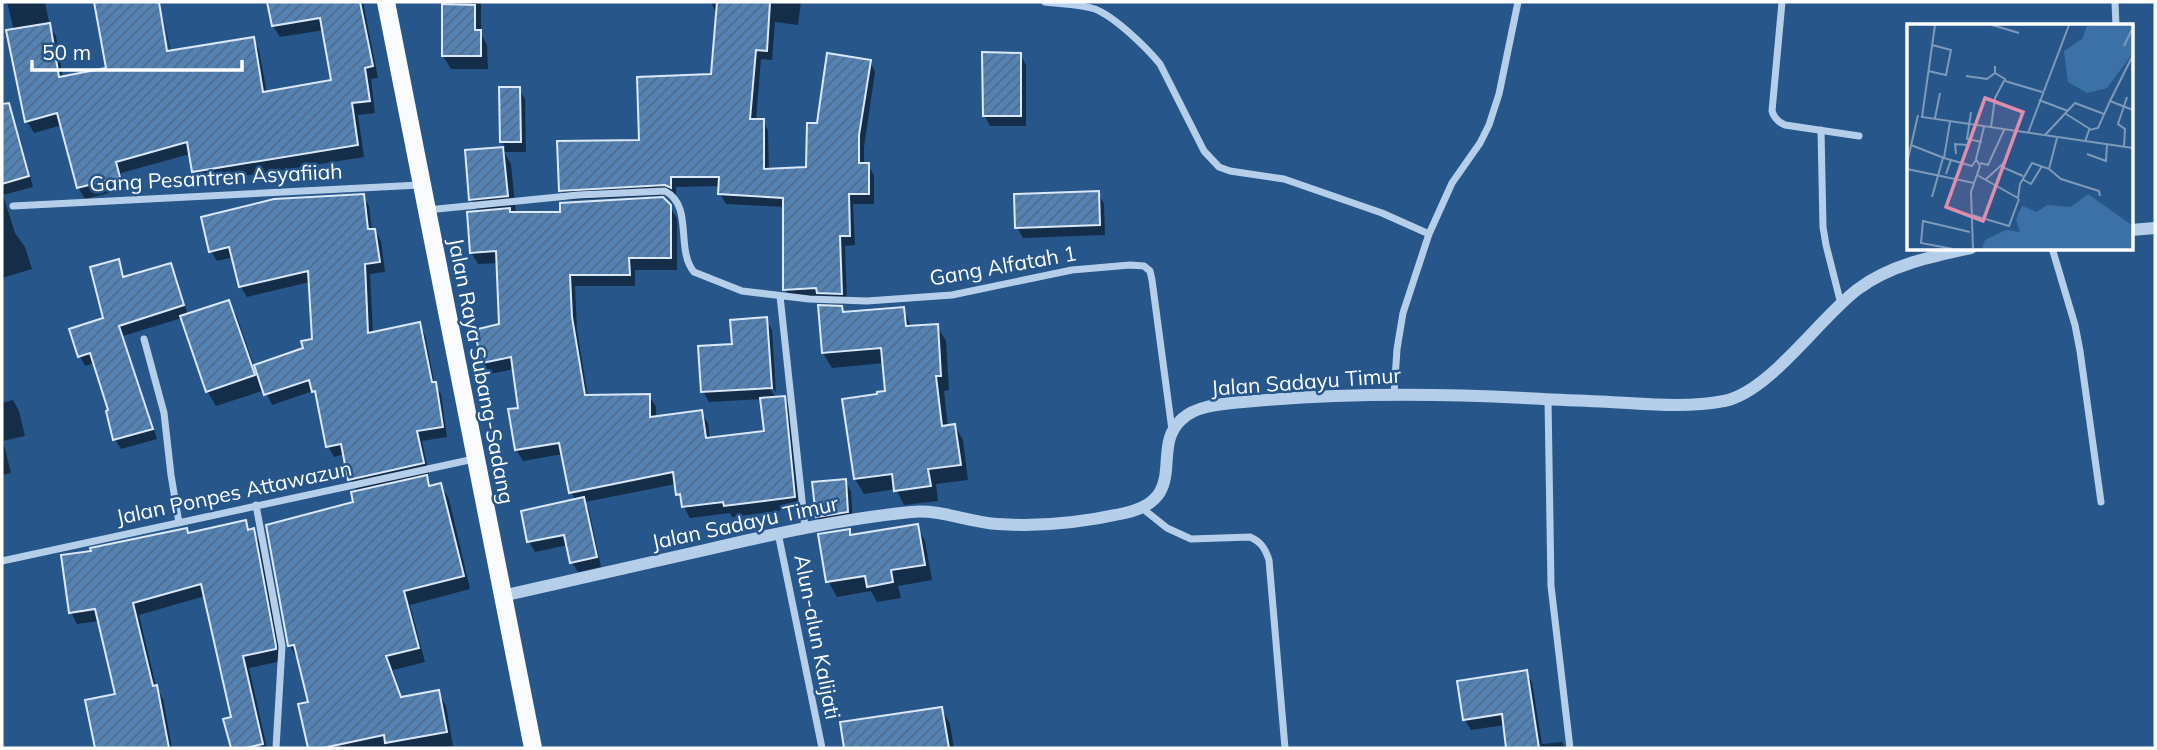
<svg xmlns="http://www.w3.org/2000/svg" width="2157" height="750" font-family="Mulish,sans-serif">
  <defs>
    <pattern id="building-hatch" width="6" height="6" patternUnits="userSpaceOnUse" patternTransform="scale(1.75)"><rect width="6" height="6" fill="#5482b3"/><path d="M-1 1l2-2M0 6l6-6M5 7l2-2" fill="none" stroke="#516c8a"/></pattern>
  </defs>
  <rect width="100%" height="100%" fill="#27568b"/>
  <path fill="#0007" d="M7,2H45L50,27L56,36L63,78L108,69L95,2H160L161,11L159,8L167,60L171,59L163,15L171,52L253,39L259,50L267,93L333,81L324,30L280,37L273,26L269,2H363L378,78L371,79L375,113L358,115L364,157L200,183L193,171L190,154L121,173L125,189L85,199L78,187L62,125L34,133L27,121L14,31Z
    M441,2H481V34L487,45L488,69H451L443,56Z
    M711,2H801L798,25L775,22L772,60L761,59L756,120H763L768,131L769,170L808,169L818,125L870,61L875,72L864,147V165H868L874,175V204H853L855,245L845,246L847,304L791,299L785,289V207L726,204L720,194V186L676,187V197L672,195L567,200L561,190L641,142L713,76L717,15Z
    M1020,54L1026,65V126H990L984,115Z
    M519,89L525,99L526,152H504L511,164L516,214H562L670,206L677,219V270H635V286H575L577,330L588,397L649,395L656,407V418L701,412L708,423L710,439L766,433L762,399L709,402L703,391L734,345L766,319L772,330L776,393L769,380L766,382L776,398L784,397L790,409L801,508L732,517L730,513L690,518L677,494L676,484L585,502L589,510L601,567L578,572L572,562L568,545L535,552L529,542L523,512L576,501L571,492L563,454L523,461L516,449L520,409L514,369L490,374L483,362L501,326L498,263L478,264L471,252L479,213L471,199L467,152L506,148L501,141Z
    M14,128L20,138L33,187L3,195L15,233L25,247L32,269L2,278V131Z
    M1098,193L1104,204L1105,235L1023,238L1017,227Z
    M363,196L369,206L372,231L375,230L381,241L385,272L370,274L373,334L419,324L425,335L435,385L441,394L447,437L422,441L429,474L425,475L432,487L441,485L449,499L470,589L410,605L425,662L393,670L403,699L438,692L446,706L453,746L439,748H310L300,706L310,703L298,660L290,646L268,527L355,504L358,492L350,479L345,454L334,457L328,446L318,399L313,391L272,405L265,390L216,406L207,391L182,318L123,336L157,439L121,449L115,439L110,412L95,363L85,366L80,356L105,319L118,262L126,278L170,265L176,275L188,316L229,302L237,317L254,366L305,349L313,340L310,282L247,297L241,287L234,257L217,261L211,251Z
    M841,308L845,314L903,309L912,328L937,326L946,341L949,390L944,391L948,427L955,426L963,440L968,480L936,484L938,501L904,505L896,489L864,494L855,479L886,392L884,363L832,368L823,353Z
    M13,400L19,411L25,436L3,441L11,473L2,475V403Z
    M845,481L851,491L853,522L823,527L817,517Z
    M245,522L260,542L281,661L249,668L267,748H232L225,721L233,718L205,596L139,615L156,686L163,699L172,748H96L87,701L117,695L100,621L77,624L71,612L189,535Z
    M917,526L925,541L932,580L898,586L901,598L877,602L871,591L837,597L828,581L849,531L852,537Z
    M1526,672L1532,682L1542,744L1562,742L1565,748H1508L1505,725L1471,730L1465,720Z
    M942,709L950,724L954,748H846L842,723Z"/>
  <path fill="url(#building-hatch)" stroke="#dae8f7" stroke-width="2" d="M94,2H159L167,51L254,37L263,92L331,80L320,18L272,26L267,2H360L373,66L365,68L370,101L352,103L358,145L192,172L187,142L116,162L120,177L77,188L57,113L25,122L6,30L50,23L59,77L106,68Z
    M717,2H770L767,51L756,50L750,119H764V169L806,167L807,123H817L827,53L871,60L859,135V163H869V194H849L850,236H840L842,294L817,293L816,288L783,290V198L718,194L719,177H671V188L665,185L559,191L557,141L639,140L637,77L711,74Z
    M442,4L475,5V30H481V56H442Z
    M982,52L1021,53V116H983Z
    M499,87H520L521,142H500Z
    M9,103L29,176L2,184V104Z
    M503,147L508,196L469,200L465,150Z
    M1099,191L1100,225L1015,228L1014,194Z
    M364,194L368,229H375L380,262L365,264L368,333L420,322L432,382H436L443,427L417,431L424,463L348,480L341,444L326,447L315,391L312,392L309,380L264,395L254,365L303,348L301,341L312,339L308,271L239,287L229,247L209,252L201,217L274,199Z
    M663,197L671,205V258H629L630,275H570L572,317L585,395L650,394V417L702,410L706,438L764,431L760,398L785,396L795,497L724,506L723,502L682,507L680,494L676,495L673,472L569,493L559,443L515,450L508,409L518,408L511,357L482,363L474,330L499,324L496,251L470,253L467,212L510,208V212H560V203Z
    M119,259L123,277L171,263L184,305L119,326L153,429L113,440L106,411L108,410L90,353L78,357L69,329L103,318L90,267Z
    M229,300L255,375L206,392L180,316Z
    M818,305L842,306L843,312L904,307L906,326L938,324L941,376H936L942,426L955,424L961,465L928,469L931,486L894,491L892,474L854,479L842,399L877,394V392L885,391L881,348L822,353Z
    M767,317L772,388L701,392L698,346L732,344L730,320Z
    M427,475L429,486L441,483L464,576L404,591L419,648L386,656L401,697L439,690L447,732L385,743L384,735L323,748H308L298,704L308,702L294,645L288,646L266,525L353,502L351,492Z
    M846,479L848,512L816,517L812,482Z
    M584,497L597,557L570,563L564,535L527,542L521,511Z
    M246,520L248,530L254,528L276,646V649L243,656L263,744L246,748H231L223,719L231,717L201,584L133,603L153,686L157,685L169,748H95L85,700L115,694L95,609L69,613L61,555L91,551L90,548L187,528L188,533Z
    M918,524L925,565L891,570L893,582L867,587L865,576L826,582L818,534L850,529V535Z
    M1527,670L1539,748H1506L1502,714L1463,720L1457,681Z
    M942,707L949,748H844L840,722Z"/>
  <g fill="none" stroke-linecap="round" stroke-linejoin="round">
    <path stroke="#b5cfea" stroke-width="7" d="M1045,2C1061,4 1079,4 1095,9C1115,17 1146,47 1160,64L1204,151L1219,167L1230,171L1284,179L1382,213L1429,234
      M1782,2L1772,111C1774,118 1778,122 1785,125L1859,136
      M2115,2L2116,26
      M1821,130L1823,227L1826,245L1841,304
      M13,206L420,185
      M427,210L578,195L665,191C694,206 675,249 694,272L742,291L809,299L867,301L952,295L1072,270L1130,265L1144,266L1150,271L1152,280L1172,430
      M2052,248L2075,325L2080,351L2101,502
      M780,296L805,528
      M144,339L164,413L171,475L179,523
      M1394,394L1397,349L1403,313L1429,234L1452,183L1480,143L1489,125L1499,94L1518,2
      M1548,399L1551,586L1570,748
      M256,505L282,646L276,748
      M1142,508L1167,528L1191,539L1250,537C1261,542 1265,548 1269,560L1285,748
      M778,533L822,748
      M2,561L474,459"/>
    <path stroke="#b5cfea" stroke-width="12" d="M2131,230L2155,228
      M502,596C570,581 638,565 705,550C773,534 841,519 911,512C940,509 968,522 998,524C1039,527 1085,522 1125,513C1191,498 1149,448 1182,419C1197,405 1223,404 1243,402C1336,393 1430,393 1524,398C1558,400 1593,401 1628,403C1659,405 1693,407 1724,401C1770,392 1820,317 1858,289C1890,265 1933,256 1971,248"/>
    <path stroke="#f9fbfe" stroke-width="18" d="M386,2L533,748"/>
  </g>
  <g text-anchor="middle" stroke-width="5" stroke-linejoin="round" paint-order="stroke">
    <g font-size="21" fill="#fff" stroke="#27568b">
      <text transform="translate(216 178) rotate(-3)" y="7">Gang Pesantren Asyafiiah</text>
      <text transform="translate(1003 266) rotate(-10)" y="7">Gang Alfatah 1</text>
      <text transform="translate(481 371) rotate(79)" y="7">Jalan Raya Subang-Sadang</text>
      <text transform="translate(1306 382) rotate(-4)" y="7">Jalan Sadayu Timur</text>
      <text transform="translate(234 493) rotate(-12)" y="7">Jalan Ponpes Attawazun</text>
      <text transform="translate(745 523) rotate(-12)" y="7">Jalan Sadayu Timur</text>
      <text transform="translate(817 637) rotate(79)" y="7">Alun-alun Kalijati</text>
    </g>
  </g>
  <g transform="translate(1907 24)">
    <rect width="226" height="226" fill="#27568b"/>
    <path d="M226,1V29L200,64L180,69L161,58L157,27L175,15L180,2ZM181,170L226,202V225H75L78,216L99,206L113,208L109,195L115,182L130,188L140,181L164,183Z" fill="#3c71a7"/>
    <path fill="none" stroke="#7d9ab9" stroke-width="2" d="M28,1L15,93L226,124M85,1L112,9M217,22L226,3M21,47L39,51L44,26L25,21M59,52L80,55L88,49V42M98,57L135,68M132,76L161,87M203,77L226,31M64,88L60,115L75,118M159,90L183,105M28,94L33,69M84,103L88,74L98,55L88,49M121,109L162,1M138,111L168,79L197,90M178,118L182,106L191,104L203,77L226,86M4,121L37,134M217,122L218,105L211,100L220,73M49,130L48,120L60,121M180,130L199,137L200,120M44,136L65,142L69,136M0,139L11,91M73,139L81,141L97,106M95,143L116,152M0,145L67,159M142,145L154,155L192,167L193,172M39,150L44,136L37,134L43,98M70,151L111,174L113,160L125,139L142,145L150,114M115,155L124,160L135,142M78,156L99,137M25,173L36,134M65,191L102,202L112,175M46,225L14,219L16,197L63,208M66,225L64,168L73,142L69,135L77,103"/>
    <path fill="#e08cad" fill-opacity="0.15" stroke="#e08cad" stroke-width="3.5" d="M78,74L116,88L76,197L39,183Z"/>
    <rect width="226" height="226" fill="none" stroke="#fff" stroke-width="3.5"/>
  </g>
  <rect width="2157" height="750" fill="none" stroke="#ffffff" stroke-width="7"/>
  <path d="M32 60v10h210v-10" fill="none" stroke="#ffffff" stroke-width="3.5"/>
  <text x="42" y="60" font-size="21" fill="#ffffff" stroke="#27568b" stroke-width="5" paint-order="stroke">50 m</text>
</svg>
